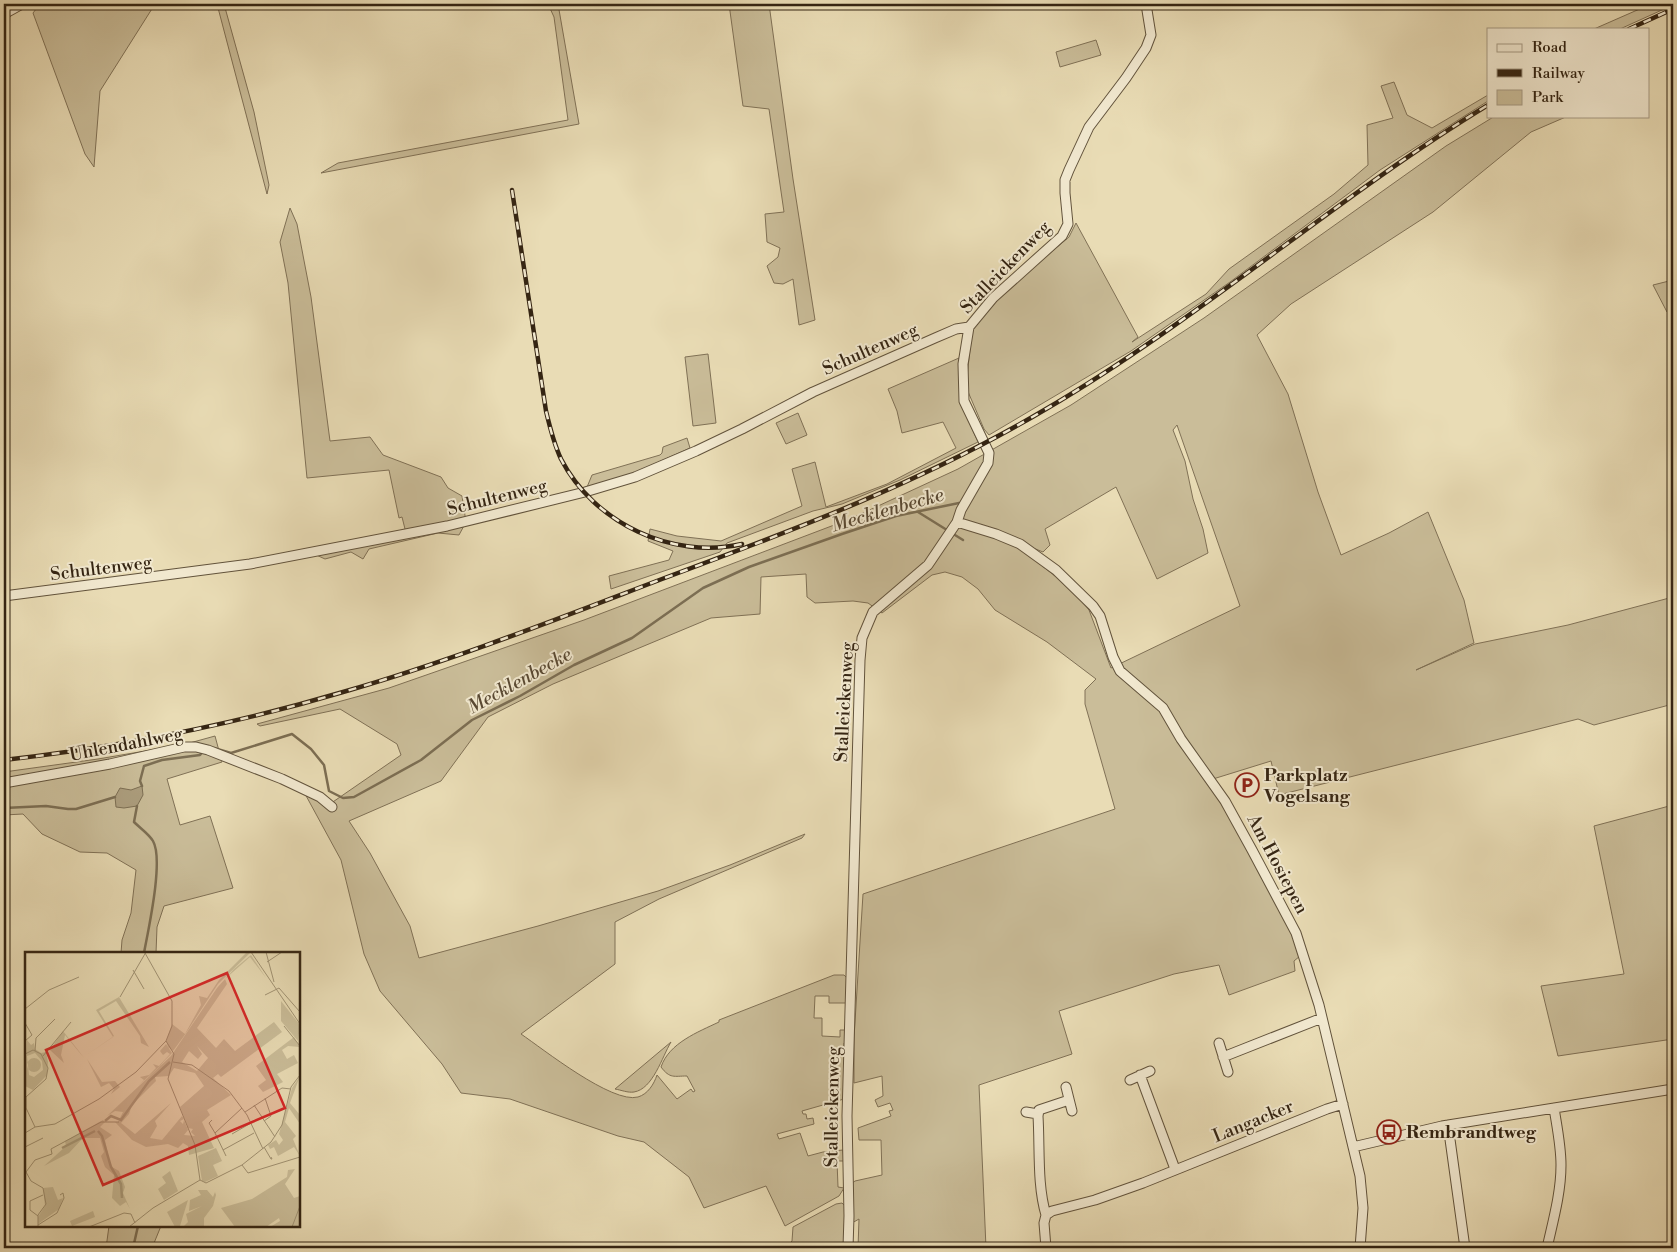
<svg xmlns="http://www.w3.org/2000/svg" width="1677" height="1252" font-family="'Libre Bodoni',serif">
  <rect width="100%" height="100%" fill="#e9dcb5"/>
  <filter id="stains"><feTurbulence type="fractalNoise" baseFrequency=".004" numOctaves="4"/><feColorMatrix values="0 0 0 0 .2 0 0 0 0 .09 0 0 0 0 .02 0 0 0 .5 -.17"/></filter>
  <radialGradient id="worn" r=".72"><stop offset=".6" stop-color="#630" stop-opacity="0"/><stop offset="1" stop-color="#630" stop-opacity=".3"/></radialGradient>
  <path fill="#cabd99" stroke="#807156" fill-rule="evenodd" d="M40,4H155L100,91L94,167L85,154L33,13Z
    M217,4H224L254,112L269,185L267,194Z
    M548,4H558L579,124L321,173L338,163L568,120L554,17Z
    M729,4H769L793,179L815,320L799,325L793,279L783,284L774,283L767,266L778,257L780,248L767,242L765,214L784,212L769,109L743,106Z
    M1651,4L1673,5L1620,29H1594Z
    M1096,40L1101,55L1060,67L1056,52Z
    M1394,82L1407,115L1432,128L1488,95V101L1380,170L1230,282L1131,351L989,435L984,429L966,387L972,330L1006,290L1069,237L1076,223L1138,337L1132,342L1206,294L1229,269L1334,194L1368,165L1367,125L1393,118L1381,86Z
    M1495,116H1568L1531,132L1433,212L1291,304L1257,335L1288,394L1318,492L1341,555L1389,533L1428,512L1464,600L1474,643L1416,670L1475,644L1568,625L1673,597V704L1594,725L1578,719L1279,795L1271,761L1213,779L1194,750L1191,751L1250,854L1261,877L1273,895L1290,928L1300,956L1294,961L1295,971L1229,995L1219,965L1174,974L1059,1011L1072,1054L979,1085L986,1248H858L859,1219L852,1223L851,1184L855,1181L882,1175L881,1140H859L858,1128L891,1116L889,1111L893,1110L890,1103L878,1107L875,1100L883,1096L882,1076L854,1083V1038L863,894L1115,809L1085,704V690L1096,679L1047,642L995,610L978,589L962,577L945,572L932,575L882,613L868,603L853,601L815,603L807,597L806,574L761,577L760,614L711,618L553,684L488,717L441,781L349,821L370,853L410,926L419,958L538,926L658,891L730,865L805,834L802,838L659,899L615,922V964L521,1034C543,1049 612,1104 638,1097C648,1094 654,1084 657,1075L677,1099L691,1089L693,1092L695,1091L687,1076C674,1076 670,1079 661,1067C669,1043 698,1032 719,1022V1020L834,975H844L847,978L848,1003H829V996H815L814,1018H822V1036L840,1037V1030H847L846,1042L844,1043V1099L802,1111L803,1114H806L807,1119L813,1118L814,1124L777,1134L779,1139L800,1133L808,1156L823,1152L843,1150L844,1161H837L838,1187L844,1188L839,1196L785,1226L766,1186L704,1208L689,1177L644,1142L618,1136L510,1099L461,1093L442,1064L380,991L364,954L341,860L304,792L327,806L401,755L397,744L340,709L260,726L257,724L389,688L584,620L850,519L958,469L1071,405L1204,318L1446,146ZM1177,425L1240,606L1111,668L1089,610L1070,588L1021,549L995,535L958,523L996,533L1043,552L1050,545L1045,529L1116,487L1157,579L1208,553L1203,529L1193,499L1185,461L1173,430Z
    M290,208L297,224L311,297L330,441L370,437L383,455L441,477L448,488L462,496L466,522L459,535L438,533L369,549L363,559L351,552L325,559L312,553L406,533L402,517L399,518L389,470L307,478L288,283L280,242Z
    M1673,280V311L1667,312L1653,285Z
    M708,354L716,423L693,426L685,357Z
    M959,358L961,396L970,424L978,442L900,480L842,504L813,511L727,543L720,552L611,589L609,576L669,560L673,551L648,541L650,529L677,536L721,541L802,506L792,469L815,462L826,507L887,484L956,448L943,422L902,433L897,411L888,389Z
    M798,413L807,435L786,444L776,423Z
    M687,438L690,448L632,474L585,492L592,475L660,455L662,453L663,447Z
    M215,736L222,762L167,779L180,825L210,816L233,888L164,906L157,927L156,953H121L122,940L131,913L136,870L107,853L80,852L42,834L23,814L4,815V772L98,759L186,744Z
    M1673,805V1039L1558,1056L1541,986L1624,974L1594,826Z
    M671,1042C662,1057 653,1089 634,1092C628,1093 621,1090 615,1089Z
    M842,1203L846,1207L845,1248H786L792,1241L793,1227L836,1204Z
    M109,1226H161L152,1248H106Z"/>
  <path fill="#ac9e7e" stroke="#7c6e53" d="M142,786L143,795L137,806L124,808L116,807L115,797L120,788L131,790Z"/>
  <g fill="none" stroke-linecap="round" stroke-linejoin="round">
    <path stroke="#7c6e53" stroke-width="2.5" d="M918,512L963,540
      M214,748L231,753L292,734L311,749L324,765L329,791L343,798L354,797L421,760L472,720L520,696L574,665L632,638L703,588L749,567L842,534L896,516L959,503
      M142,786L140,781L144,766L162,760L200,755L203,751
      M137,806L134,822C140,828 149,834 153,841C164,860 148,931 144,953
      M4,808L46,806L68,809H76L115,797
      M133,1248L138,1226"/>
    <g stroke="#62533c" stroke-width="11">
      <path id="street" d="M4,14L22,4
        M957,522L996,534L1020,544L1056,570L1093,606L1100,616L1113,657L1120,671L1163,708L1181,739L1225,801L1252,850L1296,933L1319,1005L1360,1176L1363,1208L1360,1248
        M4,596L250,564L447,526L585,492L635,477L696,451L742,429L813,392L935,338L956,329L969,327
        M4,783L110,764L184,747H196L208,750L282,779L320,797L332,807
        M1219,1043L1228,1072
        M1223,1057L1322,1018
        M1140,1075L1175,1169
        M1130,1080L1150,1071
        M1066,1087L1072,1111
        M1026,1112L1038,1114
        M1448,1125L1465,1248
        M1353,1147L1442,1126L1673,1089
        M1046,1215C1037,1185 1040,1148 1038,1116L1039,1110L1069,1100
        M848,1248L849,1216L847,1116L860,660L862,638L873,612L928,565L957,522L961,510L988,463L989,453L964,401L963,364L969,327L993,298L1062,236L1068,224L1065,193V180L1069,170L1089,127L1126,78L1146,48L1151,35L1146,4
        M1046,1248L1044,1223L1046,1215L1052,1211L1095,1200L1143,1183L1327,1109L1343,1104
        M1547,1248C1553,1221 1561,1193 1561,1165C1561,1146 1557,1127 1554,1108"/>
    </g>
    <use href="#street" stroke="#f1e8cf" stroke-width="9"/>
    <g stroke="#352513" stroke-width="4.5">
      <path id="rail" d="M1629,29L1673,9
        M512,190L546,411C550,428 554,444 561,459C594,523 672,560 742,544
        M4,760C119,747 232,725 343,692C451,661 557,619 662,579C794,530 925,481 1046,409C1201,318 1335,198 1488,105"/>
    </g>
    <use href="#rail" stroke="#f1e8cf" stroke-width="2.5" stroke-dasharray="8" stroke-linecap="butt"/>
  </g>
  <defs>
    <g id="parking-ring" transform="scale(1.25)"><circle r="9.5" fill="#f1e8cf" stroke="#8f2418" stroke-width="1.5"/><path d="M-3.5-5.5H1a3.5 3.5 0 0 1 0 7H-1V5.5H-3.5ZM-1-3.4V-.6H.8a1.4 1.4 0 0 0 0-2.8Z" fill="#8f2418"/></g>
    <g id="bus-ring" transform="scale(1.25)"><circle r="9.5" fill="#f1e8cf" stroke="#8f2418" stroke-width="1.5"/><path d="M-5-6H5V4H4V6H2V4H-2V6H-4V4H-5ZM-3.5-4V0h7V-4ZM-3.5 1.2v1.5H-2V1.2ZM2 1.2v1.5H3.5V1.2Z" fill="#8f2418"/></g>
  </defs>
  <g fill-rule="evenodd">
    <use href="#parking-ring" x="1247" y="785"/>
    <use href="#bus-ring" x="1389" y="1132"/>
  </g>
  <g text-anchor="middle" stroke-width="4" stroke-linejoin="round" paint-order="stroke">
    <g font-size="18" fill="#352513" stroke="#f1e8cf">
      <text transform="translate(1005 267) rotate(-46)" y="6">Stalleickenweg</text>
      <text transform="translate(870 349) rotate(-24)" y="6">Schultenweg</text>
      <text transform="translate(497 497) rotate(-14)" y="6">Schultenweg</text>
      <text transform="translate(101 568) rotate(-7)" y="6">Schultenweg</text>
      <text transform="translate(844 702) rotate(-87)" y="6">Stalleickenweg</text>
      <text transform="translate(126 744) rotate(-11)" y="6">Uhlendahlweg</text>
      <text transform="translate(1278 864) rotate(62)" y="6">Am Hosiepen</text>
      <text transform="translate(832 1107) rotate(-89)" y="6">Stalleickenweg</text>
      <text transform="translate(1253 1121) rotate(-22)" y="6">Langacker</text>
    </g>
    <g font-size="18" font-weight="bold" fill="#352513" stroke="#f1e8cf" text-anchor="start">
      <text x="1264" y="781">Parkplatz<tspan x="1264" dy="21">Vogelsang</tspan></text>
      <text x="1406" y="1138">Rembrandtweg</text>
    </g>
    <g font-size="19" font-style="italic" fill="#594933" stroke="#f1e8cf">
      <text transform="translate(887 509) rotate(-16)" y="7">Mecklenbecke</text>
      <text transform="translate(519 680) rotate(-29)" y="7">Mecklenbecke</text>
    </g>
  </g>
  <g transform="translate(25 952)">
    <rect width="275" height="275" fill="#e9dcb5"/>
    <path d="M222,0L225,1L193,32L159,84L148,99L143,95L147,101L140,108L135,114L114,133L119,128L115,125L124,123L131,116L128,112L134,114L145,102L142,100L138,103L135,99L141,92L143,95L141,89L147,72L160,82L176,53L174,44L182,46L194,28ZM226,3L241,26L225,5L200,27L202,32L172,76L191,96L199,87L210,99L249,70L257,80L196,125L193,122L188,126L206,143L182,158L185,163L177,170L189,196L164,203L163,194L158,191L153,196L143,192L121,195L107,188L90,170H93L98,160L90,159L82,164L146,104L192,36L209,17ZM172,94L183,106L172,119L157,110L164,99L173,107L177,102ZM149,116L170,121L179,134L155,155L163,176L168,177L166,180L170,184L159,183L163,178L159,168L158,172L155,169L159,167L157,164L137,188L125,186L132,174L130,169L146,151L110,182L96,171L104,162L107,153L131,129L130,125L144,124ZM94,45L124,95L116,91L115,84L91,49L74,59L89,84L63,102L88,85L71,58ZM256,49L275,73L273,89L256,69ZM38,79L53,98L59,106L40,83L36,103L39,111L25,98ZM269,85L275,95L263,94L257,98L262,107L269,103L273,111L252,122L258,130L238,140L233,134L241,128L231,114ZM2,88L6,93L9,91L10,97L16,101L21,100L23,110L22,123L8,138L0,134ZM10,101L17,109L18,118L9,125L4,123L2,104ZM2 113a7 7 0 1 1 14 0a7 7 0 1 1-14 0ZM62,107L77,130L90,129L95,135L86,142L89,137L84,131L76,135ZM275,124L265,151L275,163V172L264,156L260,170L271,184L268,187L275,204L269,195L253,204L249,195L245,197L243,193L251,188L254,193L258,188L254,182L267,136ZM78,168L80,170L75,175L87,183L80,188L84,207L87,215L94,219L100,235L98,241L105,257L101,250L95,254L87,246L89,223L80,215L76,204L79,200L75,186H58L44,201L19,214L41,194L40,189ZM191,196L197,209L188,213L193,224L180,230L177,229L173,204ZM270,217L260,232L269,246L275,244V275H245L255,269L254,266L241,275H210L196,256L227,247L262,225L263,218ZM145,219L153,239L139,248L133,237L141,231L137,225ZM28,235L33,248L38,246L34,257L13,272V265L20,254L18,236ZM182,238L188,245L190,240L191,243L188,254L179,266V275H150L142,260L163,248L155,274H159L163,270L161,262L177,254L164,259L165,248L176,243L173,238ZM68,259L70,265L47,274L45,269Z" fill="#cabd99" fill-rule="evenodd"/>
    <path fill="none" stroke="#ac9e7e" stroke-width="2.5" d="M80,169L86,164L96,168L124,129L145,110M73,179L77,184L86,215L96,232L97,246M37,196L70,179"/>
    <path fill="none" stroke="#a19374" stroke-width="1" d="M226,0L275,72M241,0L249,30M120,1L147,49V74L141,89L149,102L143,127L170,193L175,228M242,10L257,0M108,18L119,37M240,43L254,36L275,60M95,45L121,0M0,57L24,38L54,25M0,71L7,83L0,89M259,74L275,94M10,99L11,86L30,67M0,102L8,98L16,102L23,116L21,127L1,145V156L10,175M18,104L46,70M148,110L167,113L204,139L222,163L238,197M229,153L250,185M220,160L257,136L266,137M187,168L184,171L190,181M239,169L246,164L240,146M0,181L10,175L30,172L74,147L111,120L141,89M207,182L226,171M0,195L18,186M239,195L246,207H247L246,205M198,198L229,181M201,204L190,181L217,156M10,208L27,202L26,197L76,170H94M10,208L1,220L6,229L18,236L21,252L13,263V275M217,213L223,221L275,205M175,228L181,231L217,213L246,190L257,173L266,135L275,123M13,264L5,258V249L18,243M13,273L32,261L39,246L38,241L35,243M64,275L99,261L106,262L110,271M104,275L128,256L175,228M267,275L275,254"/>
    <path fill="#d62828" fill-opacity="0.15" stroke="#d62828" stroke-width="2.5" d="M202,21L260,156L78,233L21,98Z"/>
    <rect width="275" height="275" fill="none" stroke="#352513" stroke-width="2.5"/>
  </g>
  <rect width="1677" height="1252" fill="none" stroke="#e9dcb5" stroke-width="20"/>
  <rect x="5" y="5" width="1667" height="1242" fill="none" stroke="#352513" stroke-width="2.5"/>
  <rect x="10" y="10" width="1657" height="1232" fill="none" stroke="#352513"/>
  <rect x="1487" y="28" width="162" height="90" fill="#f1e8cf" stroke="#a69a84"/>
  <rect x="1497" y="44" width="25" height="8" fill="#f1e8cf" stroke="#a69a84"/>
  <text x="1532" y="52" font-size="15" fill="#352513">Road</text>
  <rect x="1497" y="69" width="25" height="8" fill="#352513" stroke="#a69a84"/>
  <text x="1532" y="78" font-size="15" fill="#352513">Railway</text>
  <rect x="1497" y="90" width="25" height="15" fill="#cabd99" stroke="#a69a84"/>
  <text x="1532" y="102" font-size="15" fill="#352513">Park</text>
  <rect width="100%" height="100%" filter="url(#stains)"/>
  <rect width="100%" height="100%" fill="url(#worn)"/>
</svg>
